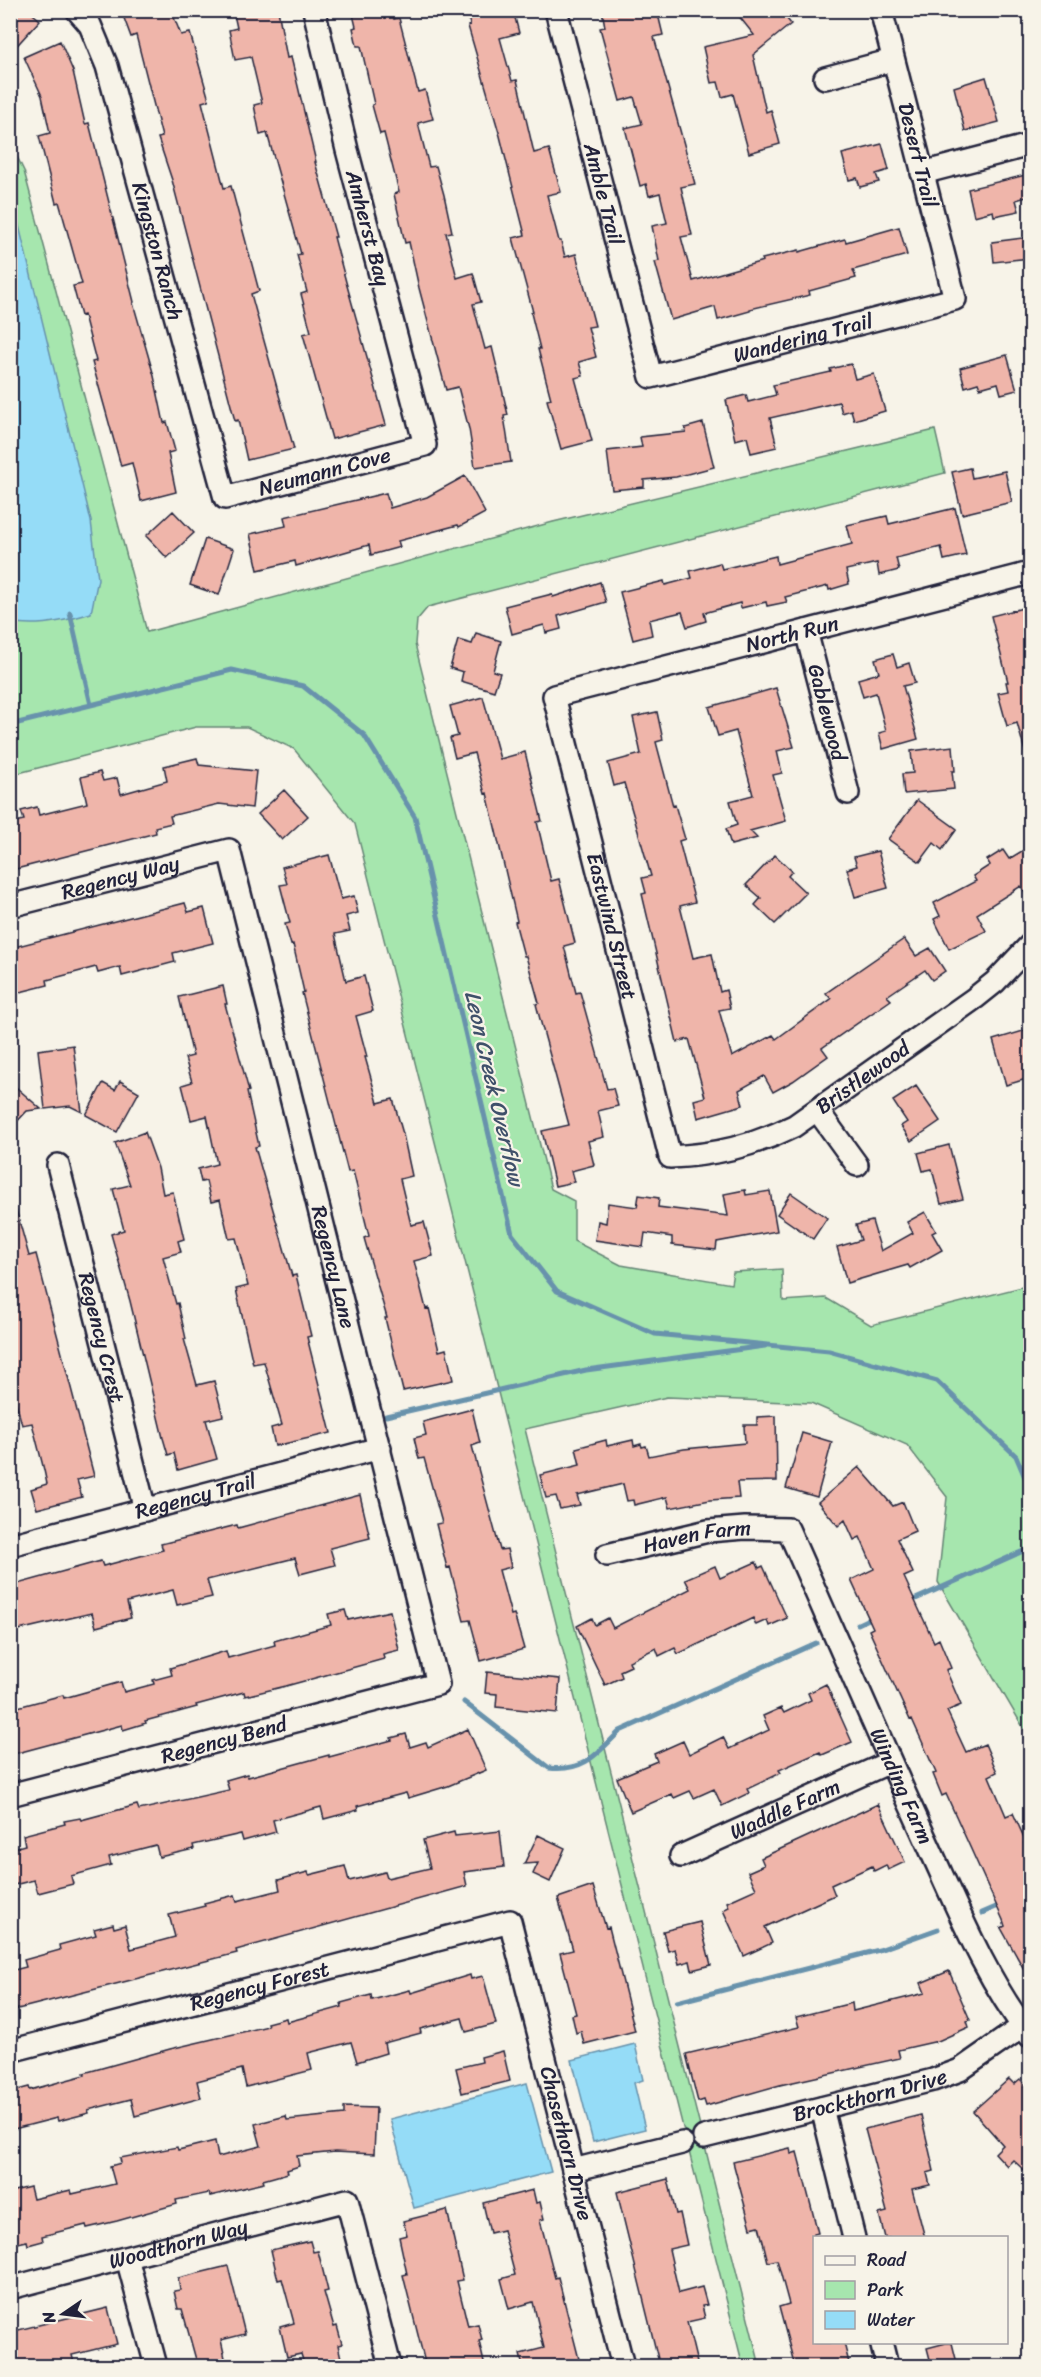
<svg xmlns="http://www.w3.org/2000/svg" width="1041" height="2377" font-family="Sriracha,sans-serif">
  <rect width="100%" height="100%" fill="#f7f3e8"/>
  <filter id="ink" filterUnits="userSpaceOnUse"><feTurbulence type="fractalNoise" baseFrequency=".0167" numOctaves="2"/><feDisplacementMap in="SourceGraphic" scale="12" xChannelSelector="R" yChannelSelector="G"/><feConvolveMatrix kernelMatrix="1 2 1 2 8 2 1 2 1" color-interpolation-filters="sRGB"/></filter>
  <g filter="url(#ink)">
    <path fill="#a6e6ae" stroke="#648474" stroke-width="1.5" d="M10,142L24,171L147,632L553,522L935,430L945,473L428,607L417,620L415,644L551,1189L574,1201V1241L621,1265L731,1284L733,1272L782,1269L783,1301L826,1298L871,1325L1030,1285V1739L938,1582L947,1497L907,1445L811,1403L667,1397L525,1429L760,2366H743L355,824L294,749L247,727H196L11,775Z"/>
    <path fill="#95dcf7" stroke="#6792ac" stroke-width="1.5" d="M11,193L91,521L98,579L91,613C66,621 37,628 11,622Z
      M635,2044L643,2080L634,2083L645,2129L593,2142L572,2060Z
      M527,2083L551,2172L414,2208L390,2119Z"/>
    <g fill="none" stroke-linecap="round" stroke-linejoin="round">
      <path stroke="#6792ac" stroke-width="5" d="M70,613L91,705
        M10,725L232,670L303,686L364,735L415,817L512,1234L557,1291L655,1334L829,1351L937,1381L1016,1456L1030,1489
        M386,1416L586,1370L765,1346
        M909,1602L1030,1548
        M858,1624L873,1617
        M464,1702L549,1768C584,1772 597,1754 620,1731L816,1643
        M982,1913L1003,1904
        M677,2002L879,1950L938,1929"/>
    </g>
    <path fill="#efb5aa" stroke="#22223b" stroke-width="1.5" d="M10,10H28L40,20L10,53Z
      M121,10H171L181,35L190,33L209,100L202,102L224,188L231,186L259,291L251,294L294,449L247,460L238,420L235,421L172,180L158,138L162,137L136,35L131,37Z
      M233,10H278L287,58L291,57L316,162H315L336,237H334L346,282L386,425L332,439L303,334L311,332L301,294L307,292L297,255L301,254L267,133L260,135L254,105L262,103L251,57L235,60L229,30L237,28Z
      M352,10H392L394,19L399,18L418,92L425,90L433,119L418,123L429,167L436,166L444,195L452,232L446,233L457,278L473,273L481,302L473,304L485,349L492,347L499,376L508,415L504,416L511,462L475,467L469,429L458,387L446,390L419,288L409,242L405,243L394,194L399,192L384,133L380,134L372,105L374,104L361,46H357L353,28L356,27Z
      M467,10H513L519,33L500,38L512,81L517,80L534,153L549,149L561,192L547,195L559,241H561L565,257L576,254L595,326L588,327L596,357L579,362L583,376L575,378L592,441L561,449L547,400L551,399L538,349H540L531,313L533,312L513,238L525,235L500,136L468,26L470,25Z
      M602,10H657L663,35L654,37L695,184L681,187L692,235L681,237L693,281L763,261L762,259L799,250V252L845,239L846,242L899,227L907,255L853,270L856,278L809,291L810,295L750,309V311L718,320L715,307L671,320L655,262L659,261L652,226L667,223L660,193L649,196L646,184L640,186L625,128L642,124L634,97L620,101L600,28L605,27Z
      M734,10H780L791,24L753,55L766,112L771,110L780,144L749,153L733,94L722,97L718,82L711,83L703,47L754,35Z
      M60,41L73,71L85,124L89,123L134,302L133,303L154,376L164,423L167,422L175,451L168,453L176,492L141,501L132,463L121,466L92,362L96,361L84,315L81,316L73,286L82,284L59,202L56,203L39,136L50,133L42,96L24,57Z
      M986,77L999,122L965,131L954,87Z
      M882,144L889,170L876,174L879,182L860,187L857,178L849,180L842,154Z
      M1030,174V196L1016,200L1019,211L994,216L993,211L974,216L968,189Z
      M1030,237V258L994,262L992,242Z
      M1007,355L1017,390L1001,394L998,383L980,388L978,383L965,387L960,368Z
      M851,364L855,379L874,374L885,411L854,420L851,410L842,413L839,402L770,418L777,447L751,453L747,437L735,440L726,400L746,395L748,402L776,395L773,385L831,372L830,369Z
      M703,423L714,467L676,477L644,480V487L612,490L607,451L642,447L640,437L686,432L685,428Z
      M970,468L972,478L1005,471L1012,502L962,514L952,472Z
      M465,476L485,513L459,527L458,525L398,541L400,547L371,555L369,545L296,566L295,561L258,570L250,534L286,526L284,517L386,493L390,508L427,497Z
      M955,508L966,555L944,560L941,547L896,558L899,570L879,575L877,563L846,570L849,584L829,590L828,586L785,597L787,602L767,606L766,602L741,608L740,603L704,613L706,621L687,627L682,612L649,620L652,635L633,640L620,592L664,581L665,585L692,578L690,571L720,563L722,569L776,556L777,564L852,544L847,525L887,516L889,524Z
      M173,511L194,533L167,558L146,536Z
      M205,539L234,549L219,595L190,585Z
      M600,582L606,602L558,616L561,629L546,633L544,625L512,634L505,606L552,594L553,597Z
      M1027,607L1030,621V659L1024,660L1030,685V755H1026L1017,723L1007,726L998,693L1008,691L1006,682H1008L991,616Z
      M476,633L501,641L493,671L500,673L494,691L461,681L463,672L450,668L458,640L472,644Z
      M893,654L897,667L909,663L915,683L903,686L918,739L883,749L879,733L886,731L876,693L863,697L858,679L879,673L875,659Z
      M776,688L794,747L777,751L782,773L773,775L786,821L750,831L757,838L731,845L726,829L737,825L730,801L753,795L736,731L718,736L709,707Z
      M483,697L500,759L525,752L542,821L537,822L551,881L559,879L575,943L564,946L576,993L580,992L607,1089L613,1088L618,1106L598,1111L604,1137L588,1141L594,1165L571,1171L574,1182L555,1186L542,1131L569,1125L541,1023L536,1004L539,1003L526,956H524L515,922L517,921L487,793L485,794L474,753L455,758L450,738L458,736L450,706Z
      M657,712L663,740L656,742L673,806L675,805L685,839L679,841L695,902L680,906L693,958L712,954L720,992L726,990L730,1008L719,1010L732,1057L773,1035L776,1039L831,999L826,993L904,939L916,956L930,948L945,971L932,980L925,970L887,996L891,1000L822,1048L828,1056L793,1081L773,1092L764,1076L739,1090L743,1105L698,1118L694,1100L705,1097L689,1039L677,1042L642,894L646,893L642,878L651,876L624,783L614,786L608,763L641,754L633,717Z
      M953,746L955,771H952L954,789L904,794L902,774L913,773L911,751Z
      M197,758L199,765L256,771L252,808L219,804L170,816L172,823L155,827L156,833L16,869L10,847V823L24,820L21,811L37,807L39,815L87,803L81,777L100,772L103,781L117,778L121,794L167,781L164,766Z
      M284,790L308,816L282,840L258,814Z
      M917,800L957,829L942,850L934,843L920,862L888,839Z
      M1030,846V901L1021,886L977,914L986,931L949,949L934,919L940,916L934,903L976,881L973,876L990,865L987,860L1003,850L1009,859Z
      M878,851L888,888L855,897L847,869L857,866L854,857Z
      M329,855L341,899L354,896L358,913L346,916L350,931L335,934L346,981L364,976L373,1011L356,1016L367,1057H365L378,1103L393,1099L403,1134L412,1176L400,1179L411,1225L424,1222L433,1256L414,1261L426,1309L429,1308L439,1351L446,1349L453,1380L403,1391L385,1318H387L364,1238L369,1236L353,1171L348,1172L302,993L304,992L293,944L291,945L285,924L290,923L280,885L287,884L282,867Z
      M775,855L792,871L788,876L806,893L775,924L755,905L761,898L746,885Z
      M185,903L188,912L204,908L213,943L173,953L175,962L122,976L120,967L98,973L96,967L47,980L48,985L16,993L10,971V948Z
      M223,986L227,1004H225L249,1091L247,1092L259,1146L255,1147L292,1276L296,1275L311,1336L307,1337L331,1433L275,1446L271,1428L282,1425L264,1362L253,1364L236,1289L248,1286L236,1238L229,1239L220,1200L211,1202L206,1181L201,1182L198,1169L217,1164L207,1116L191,1120L182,1085L192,1082L185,1058L193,1056L179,997Z
      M1030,1029V1078L1006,1085L993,1040Z
      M73,1045L82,1112L70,1106L45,1109L38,1050Z
      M120,1081L139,1092L117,1132L86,1115L103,1083L115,1090Z
      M10,1082L41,1109L27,1111L10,1129Z
      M916,1086L940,1121L911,1141L901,1126L907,1122L893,1101Z
      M145,1132L158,1168L163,1194L173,1192L184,1239L178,1241L181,1252L163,1257L176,1304L178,1303L186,1339H184L197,1385L214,1381L223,1416L206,1420L217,1459L178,1470L174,1453L168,1455L163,1438L130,1301L111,1234L124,1230L113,1189L130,1185L115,1143Z
      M949,1145L963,1199L941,1204L932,1169L923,1171L918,1153Z
      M745,1190L746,1195L770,1191L777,1231L717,1242L716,1250L672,1245V1237L645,1233L643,1247L595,1240L598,1221L606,1223L608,1203L637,1207L639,1195L659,1198L658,1207L728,1216L724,1194Z
      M791,1193L827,1218L813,1239L777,1214Z
      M15,1206L29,1256L36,1254L94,1476L77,1480L82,1497L37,1509L31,1489L47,1484L44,1470L32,1423L22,1425L13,1391L16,1390L10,1369V1304L14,1303L10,1290V1207Z
      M925,1212L936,1231L932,1233L942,1250L910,1268L908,1265L847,1283L837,1247L861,1240L856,1225L872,1221L881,1251L913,1233L907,1222Z
      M472,1409L480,1443L472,1446L500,1550L507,1549L511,1567L499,1570L511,1615L514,1614L524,1649L481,1661L470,1620L464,1621L450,1567L447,1568L436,1524L442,1523L424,1458L419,1459L414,1438L426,1435L423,1422Z
      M776,1416L777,1481L737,1482L739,1498L710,1500L670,1508L667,1497L634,1505L633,1500L627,1501L623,1484L577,1495L580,1505L560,1509L556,1496L546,1498L540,1475L580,1465L576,1448L606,1440L607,1446L633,1440L634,1446L641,1444L642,1447L646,1446L649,1456L684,1449L745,1443L744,1425H757V1417Z
      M802,1433L832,1442L817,1497L786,1488Z
      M859,1467L893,1506L903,1502L915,1531L897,1539L913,1573L904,1577L934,1642L939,1639L951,1668L946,1670L961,1705L947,1711L966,1752L985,1744L997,1772L989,1776L1006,1816L1013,1813L1026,1842L1024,1843L1030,1856V1980L1001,1928L1005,1926L1003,1920L946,1794L942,1796L933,1774L936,1773L912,1719L910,1720L869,1630L873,1628L851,1580L874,1569L860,1537L854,1540L845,1520L838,1526L818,1502Z
      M360,1495L370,1538L330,1548L335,1565L300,1574L295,1558L207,1580L212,1597L177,1605L173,1590L127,1602L131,1618L96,1627L92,1613L10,1632V1586L101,1561L103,1566L163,1550L161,1544L237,1525L238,1528Z
      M756,1562L759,1568L763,1566L787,1618L769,1626L767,1620L756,1625L753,1618L678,1654L675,1648L659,1656L656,1648L629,1661L631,1666L620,1671L622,1677L605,1685L577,1626L592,1618L595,1625L608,1618L613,1628L690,1589L685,1579L715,1566L720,1578Z
      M345,1610L348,1620L390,1611L399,1650L383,1654L384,1659L286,1686L245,1696L244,1692L196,1705L197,1707L145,1721L146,1723L123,1730L122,1725L10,1755V1709L63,1695L64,1698L121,1682L124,1692L154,1684L153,1680L172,1675L170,1668L226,1651L228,1658L275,1645L274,1641L331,1625L328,1614Z
      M487,1672L560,1679L557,1713L496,1707L497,1694L485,1693Z
      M826,1684L852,1742L822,1755L820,1752L779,1770L781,1773L747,1789L749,1793L722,1806L714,1789L694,1798L690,1791L674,1798L672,1794L631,1812L617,1778L657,1761L654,1754L683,1741L689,1754L723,1737L729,1749L769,1730L763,1716L781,1708L784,1713L811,1700L808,1693Z
      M468,1729L486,1770L448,1786L408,1798L406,1793L357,1806L358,1810L324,1819L321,1807L273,1820L276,1832L243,1841L241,1834L193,1845L194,1849L159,1857L156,1845L109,1857L111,1865L71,1876L73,1884L38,1893L34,1880L10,1886V1849L25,1845L23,1835L65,1824L64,1821L80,1818L81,1820L137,1805L139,1810L229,1790L226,1780L247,1774L248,1777L329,1755V1757L392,1740L391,1738L406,1734L410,1747L426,1742L428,1747Z
      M878,1804L905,1862L888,1870L886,1865L874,1871L872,1866L831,1885L835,1895L765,1927L772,1943L744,1956L723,1910L729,1907L727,1902L756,1889L748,1872L764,1865L761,1858Z
      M500,1831L504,1867L464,1872L467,1886L236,1950L237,1953L10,2011V1971L26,1967L24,1960L60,1950L59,1945L96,1935L94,1929L113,1924L114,1928L125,1925L131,1949L175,1937L169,1915L205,1906L204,1903L235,1895L237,1901L280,1890L278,1880L308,1872L309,1875L345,1866L349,1881L385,1872L387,1878L430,1868L423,1840L454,1832L455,1836Z
      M538,1835L565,1848L550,1882L533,1874L538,1863L524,1864Z
      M593,1886L606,1928L609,1927L635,2031L584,2044L581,2031L576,2033L572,2015L576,2014L560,1953L573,1950L558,1898Z
      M700,1922L711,1965L692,1970L690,1961L679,1964L675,1949L668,1951L663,1931Z
      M949,1971L970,2020L967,2021L969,2027L938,2041L898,2050L900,2058L780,2085L706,2106L704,2100L698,2102L686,2054L799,2027L796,2017L852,2003L853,2011L925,1993L921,1983Z
      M470,1975L471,1979L483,1976L496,2024L466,2032L462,2018L420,2029L421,2033L384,2043L386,2053L357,2062L351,2042L308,2053L312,2070L246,2087L242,2069L197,2081L201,2098L135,2116L131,2099L88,2110L89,2113L58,2121L57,2118L10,2130V2092L29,2087L30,2090L85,2075L84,2073L170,2049L268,2026L267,2023L286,2018L287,2022L342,2007L341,2003L371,1995L372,2000L410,1990L411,1993Z
      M503,2051L510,2081L462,2093L456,2068L482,2062L481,2057Z
      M1009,2079L1014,2084L1020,2079L1030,2090V2163L1024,2170L1013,2160L1007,2166L995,2153L1003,2145L973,2111Z
      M344,2107L376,2108L374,2154L335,2152L297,2156L299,2166L287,2170L288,2173L263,2180L264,2183L210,2196L209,2193L176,2200L177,2204L117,2221L87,2228L86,2225L42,2236L43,2241L28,2245L27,2241L13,2244L10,2233V2192L30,2187L33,2199L71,2190L72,2194L115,2184L110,2166L121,2163L120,2158L177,2147L178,2150L215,2141L218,2157L261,2146L255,2124L286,2116L287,2120L344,2114Z
      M921,2115L934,2171L927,2173L930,2185L912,2189L925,2238H885L879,2214L887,2212L865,2129Z
      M790,2148L791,2154L797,2152L818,2233L814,2234V2343H844L850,2367H795L779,2307L789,2304L777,2260L768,2262L759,2226L751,2228L741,2192L733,2162Z
      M668,2179L676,2214L680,2213L687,2245L669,2249L679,2293L702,2287L707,2305L702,2306L705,2318L687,2322L698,2367H660L617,2192Z
      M533,2190L536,2203L540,2202L544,2219L540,2220L555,2278L558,2277L581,2367H523L520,2354L544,2348L533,2302L509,2309L501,2279L515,2275L503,2230L490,2233L483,2203Z
      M447,2210L463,2280L457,2281L468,2326L478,2324L482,2340L479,2341L485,2367H426L403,2275L407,2274L399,2237L407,2235L403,2221Z
      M310,2241L313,2252L318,2251L328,2291L324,2292L334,2327L337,2326L342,2344L338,2345L343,2367H305L301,2354L287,2357L280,2327L294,2323L282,2279L278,2280L271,2250Z
      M228,2266L245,2334L221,2340L227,2367H198L182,2309H178L174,2291L180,2290L178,2278Z
      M108,2308L117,2344L72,2355L75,2367H10V2332Z
      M946,2343H952L958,2367H932L927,2348Z"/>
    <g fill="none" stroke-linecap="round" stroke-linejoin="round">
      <g stroke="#22223b" stroke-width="26">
        <g id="street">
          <path id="s1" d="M77,10L90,25L107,66L225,498L425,445L347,150L314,10"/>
          <path id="s2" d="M556,10L651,377L955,299L881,10"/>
          <path d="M825,78L893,60"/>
          <path d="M922,173L1030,145"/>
          <path id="s3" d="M1030,573L554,696L670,1157C715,1155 753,1146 794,1126L975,998L995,982L1030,945"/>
          <path id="s4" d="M806,631L848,793"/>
          <path id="s5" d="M10,906L229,850L438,1684L10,1795"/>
          <path d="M818,1111L857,1165"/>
          <path id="s6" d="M58,1165L145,1510"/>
          <path id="s7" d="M10,1545L380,1448"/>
          <path id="s8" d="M607,1555L708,1531L745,1528L788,1529C834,1633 879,1737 926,1840C957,1907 985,1978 1030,2036"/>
          <path id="s9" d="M681,1856L890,1762"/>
          <path id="s10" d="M10,2051L510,1921L623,2366"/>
          <path d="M822,2108L854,2238"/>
          <path id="s11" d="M704,2137L933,2080L960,2070L1023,2026"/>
          <path d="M573,2170L682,2143"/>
          <path d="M127,2258L156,2366"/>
          <path id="s12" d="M10,2288L347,2200L390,2366"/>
          <path d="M881,2342L887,2366"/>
        </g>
      </g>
      <use href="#street" stroke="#f7f3e8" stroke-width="21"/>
    </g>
  </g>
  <g text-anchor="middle" stroke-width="4.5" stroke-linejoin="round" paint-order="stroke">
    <g font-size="21" fill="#22223b" stroke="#f7f3e8">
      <text transform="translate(918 155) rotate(76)" y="7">Desert Trail</text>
      <text dy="7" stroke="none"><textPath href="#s2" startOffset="190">Amble Trail</textPath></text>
      <text transform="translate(368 228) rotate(75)" y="7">Amherst Bay</text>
      <text dy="7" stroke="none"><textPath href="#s1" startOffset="256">Kingston Ranch</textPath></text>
      <text dy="7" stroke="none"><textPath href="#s2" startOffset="536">Wandering Trail</textPath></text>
      <text dy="7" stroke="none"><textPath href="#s1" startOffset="615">Neumann Cove</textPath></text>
      <text transform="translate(792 634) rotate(-14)" y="7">North Run</text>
      <text dy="7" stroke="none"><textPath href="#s4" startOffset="84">Gablewood</textPath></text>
      <text dy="7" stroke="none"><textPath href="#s5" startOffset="114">Regency Way</textPath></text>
      <text dy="7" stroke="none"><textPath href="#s3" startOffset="729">Eastwind Street</textPath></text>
      <text dy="7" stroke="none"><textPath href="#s3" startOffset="1180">Bristlewood</textPath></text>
      <text dy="7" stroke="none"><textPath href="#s5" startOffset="656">Regency Lane</textPath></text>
      <text dy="7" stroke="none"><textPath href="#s6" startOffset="178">Regency Crest</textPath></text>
      <text dy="7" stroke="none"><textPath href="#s7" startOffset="192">Regency Trail</textPath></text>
      <text dy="7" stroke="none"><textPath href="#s8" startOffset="92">Haven Farm</textPath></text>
      <text transform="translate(224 1740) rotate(-15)" y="7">Regency Bend</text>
      <text dy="7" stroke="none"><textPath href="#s8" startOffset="465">Winding Farm</textPath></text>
      <text dy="7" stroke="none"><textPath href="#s9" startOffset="114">Waddle Farm</textPath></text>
      <text dy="7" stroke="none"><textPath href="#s10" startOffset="258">Regency Forest</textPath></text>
      <text dy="7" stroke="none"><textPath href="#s11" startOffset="171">Brockthorn Drive</textPath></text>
      <text dy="7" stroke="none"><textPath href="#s10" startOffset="746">Chasethorn Drive</textPath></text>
      <text dy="7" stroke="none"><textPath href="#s12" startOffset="174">Woodthorn Way</textPath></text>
    </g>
    <g font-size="22" font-style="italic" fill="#3f506a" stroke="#f7f3e8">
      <text transform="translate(495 1088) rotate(77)" y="8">Leon Creek Overflow</text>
    </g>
  </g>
  <rect width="1041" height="2377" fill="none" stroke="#f7f3e8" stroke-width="36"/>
  <rect x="18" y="18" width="1005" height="2341" fill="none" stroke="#22223b" stroke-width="2" filter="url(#ink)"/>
  <rect x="813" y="2236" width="195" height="108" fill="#f7f3e8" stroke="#a29fa3" stroke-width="1.5"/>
  <rect x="825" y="2256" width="30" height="9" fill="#f7f3e8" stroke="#a29fa3" stroke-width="1.5"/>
  <text x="867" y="2266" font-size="18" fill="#22223b">Road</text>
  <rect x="825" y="2281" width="30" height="18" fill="#a6e6ae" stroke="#a29fa3" stroke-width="1.5"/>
  <text x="867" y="2296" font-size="18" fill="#22223b">Park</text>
  <rect x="825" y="2311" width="30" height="18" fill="#95dcf7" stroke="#a29fa3" stroke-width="1.5"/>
  <text x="867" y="2326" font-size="18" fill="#22223b">Water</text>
  <g transform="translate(63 2314) rotate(256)" stroke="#f7f3e8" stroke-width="4.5" paint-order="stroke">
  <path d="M0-4.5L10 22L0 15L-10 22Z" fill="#22223b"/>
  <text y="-9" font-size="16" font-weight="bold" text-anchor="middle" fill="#22223b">N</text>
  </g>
</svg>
